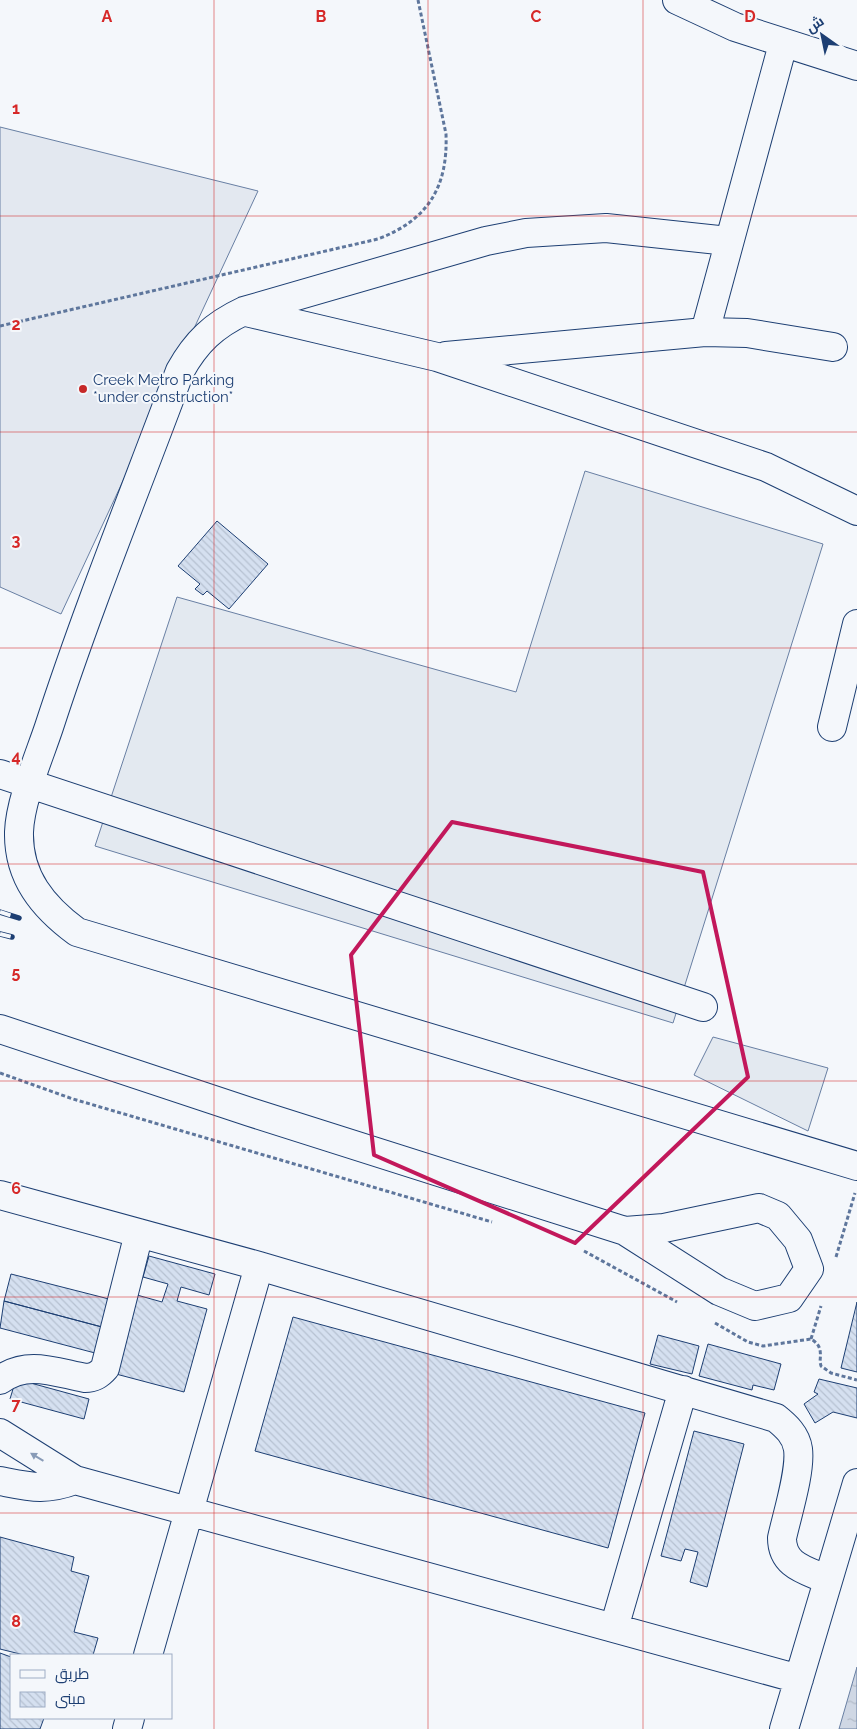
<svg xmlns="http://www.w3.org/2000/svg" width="857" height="1729" font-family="Raleway,Cairo,sans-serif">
  <defs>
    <pattern id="water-ripples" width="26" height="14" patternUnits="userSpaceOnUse" patternTransform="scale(1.25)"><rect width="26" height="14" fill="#cfd7e4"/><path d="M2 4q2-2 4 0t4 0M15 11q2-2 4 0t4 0" fill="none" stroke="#b1bac7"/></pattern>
    <pattern id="building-back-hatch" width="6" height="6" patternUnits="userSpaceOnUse" patternTransform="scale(1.25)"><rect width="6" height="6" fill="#d5e0f0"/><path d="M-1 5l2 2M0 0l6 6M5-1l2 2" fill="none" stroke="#b6c1d1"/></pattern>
  </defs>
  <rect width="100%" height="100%" fill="#f4f7fb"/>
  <path fill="#e3e9f0" stroke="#687fa3" d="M585,471L823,544L673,1023L95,846L177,597L516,692Z
    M713,1037L828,1068L808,1131L694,1075Z"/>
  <path fill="#e3e8f0" stroke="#687fa3" d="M0,127L258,191L61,614L0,587Z"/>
  <path fill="url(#water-ripples)" stroke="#687fa3" d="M857,1667V1729H839Z"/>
  <path fill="url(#building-back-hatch)" stroke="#1d3f73" d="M217,521L268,564L229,609L207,591L203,595L195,589L200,584L178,566Z
    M149,1256L215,1274L209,1295L181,1287L177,1301L207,1309L184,1392L116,1374L137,1295L162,1302L168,1284L143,1277Z
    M11,1274L109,1299L102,1327L4,1301Z
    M4,1301L102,1327L95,1353L0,1328Z
    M857,1302V1372L841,1368Z
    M293,1317L645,1413L608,1548L255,1451Z
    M658,1335L699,1346L692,1374L650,1364Z
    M708,1344L781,1364L774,1390L753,1385L752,1390L699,1376Z
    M16,1379L89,1399L84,1419L10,1399Z
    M819,1379L857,1388V1418L833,1412L815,1423L804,1404L818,1394L814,1392Z
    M694,1431L744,1444L707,1587L690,1582L698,1552L685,1549L681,1561L661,1556Z
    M0,1537L74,1557L71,1571L89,1576L74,1632L98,1638L93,1655H24L0,1649Z
    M0,1653L11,1657V1718H44L40,1729H0Z"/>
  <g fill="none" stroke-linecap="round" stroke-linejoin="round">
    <g stroke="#1d3f73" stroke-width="30">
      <path id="minor" d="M677,0L735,27L857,66
        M728,241L606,228L526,233L486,241L244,311C214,325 196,342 180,371C136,489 88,607 49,727C39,757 20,801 19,832C18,877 43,907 77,932L857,1166
        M246,312L437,357L766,467L857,511
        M705,332L783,44
        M446,356L705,332L747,333L833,347
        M832,727L857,624
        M0,774L703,1007
        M0,1029L250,1112L625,1231L719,1291L755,1306L789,1298L809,1269L798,1240L778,1216L759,1208L664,1228L625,1231
        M0,1195L259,1266L776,1418C786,1426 796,1435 798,1449C801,1471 787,1515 782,1538C782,1566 806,1570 828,1580
        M0,1380C27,1360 54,1372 85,1378C94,1378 99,1375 105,1368L139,1233
        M0,1433L75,1480L799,1679
        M0,1481C31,1487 45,1491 75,1480
        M614,1628L683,1390
        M148,1655L259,1266
        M127,1729L130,1718
        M784,1729L857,1483"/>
    </g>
    <path stroke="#5e769c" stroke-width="3" stroke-dasharray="4 2.5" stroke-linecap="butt" d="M0,326L378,239C428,220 448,187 446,134L418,0
      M0,1073L73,1099L492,1222
      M584,1251L677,1302
      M836,1257L855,1193
      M715,1323L748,1342L763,1346L811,1339C821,1345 821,1351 820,1362L821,1366L831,1373L857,1380
      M811,1339L821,1306"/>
    <use href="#minor" stroke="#f4f7fb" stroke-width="28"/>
    <g stroke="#1d3f73" stroke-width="5.5">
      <path id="rail" d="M0,912L19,918
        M0,934L12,937"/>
    </g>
    <use href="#rail" stroke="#f4f7fb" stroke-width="4" stroke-dasharray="11" stroke-linecap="butt"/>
  </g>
  <defs><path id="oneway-solid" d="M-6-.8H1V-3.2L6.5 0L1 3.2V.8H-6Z" transform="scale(1.25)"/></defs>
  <use fill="#889bb7" href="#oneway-solid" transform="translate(37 1457) rotate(-149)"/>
  <path fill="none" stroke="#c2185b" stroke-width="4" stroke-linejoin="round" d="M452,822L703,872L748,1077L575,1243L374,1155L351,955Z"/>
  <path fill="none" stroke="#d62828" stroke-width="1" stroke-opacity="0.55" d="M214,0V1729M428,0V1729M643,0V1729M0,216H857M0,432H857M0,648H857M0,864H857M0,1081H857M0,1297H857M0,1513H857"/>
  <circle fill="#c62828" stroke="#f4f7fb" stroke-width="2" cx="83" cy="389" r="5"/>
  <g text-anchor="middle" stroke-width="4" stroke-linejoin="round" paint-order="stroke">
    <g font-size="15" fill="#1d3f73" stroke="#f4f7fb" text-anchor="start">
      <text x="93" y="385">Creek Metro Parking<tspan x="93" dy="17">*under construction*</tspan></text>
    </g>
  </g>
  <g font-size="16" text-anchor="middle" font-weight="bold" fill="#d62828" stroke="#f4f7fb" stroke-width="4" stroke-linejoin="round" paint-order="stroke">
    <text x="107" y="22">A</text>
    <text x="321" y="22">B</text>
    <text x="536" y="22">C</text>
    <text x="750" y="22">D</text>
    <text x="16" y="114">1</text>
    <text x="16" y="330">2</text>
    <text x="16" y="546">3</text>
    <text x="16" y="762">4</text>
    <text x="16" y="978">5</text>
    <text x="16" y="1194">6</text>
    <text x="16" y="1410">7</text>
    <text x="16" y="1627">8</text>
  </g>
  <rect x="10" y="1654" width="162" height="65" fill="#f4f7fb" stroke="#9eadc5"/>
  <rect x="20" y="1670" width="25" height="8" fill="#f4f7fb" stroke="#9eadc5"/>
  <text x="55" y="1679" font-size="15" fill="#1d3f73">طريق</text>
  <rect x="20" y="1692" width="25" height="15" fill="url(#building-back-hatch)" stroke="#9eadc5"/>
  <text x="55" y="1704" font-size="15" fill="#1d3f73">مبنى</text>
  <g transform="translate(822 35) rotate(327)" stroke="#f4f7fb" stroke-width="4" paint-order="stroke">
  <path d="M0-4L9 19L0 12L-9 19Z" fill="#1d3f73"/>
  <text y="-8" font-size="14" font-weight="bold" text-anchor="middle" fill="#1d3f73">ش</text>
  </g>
</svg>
